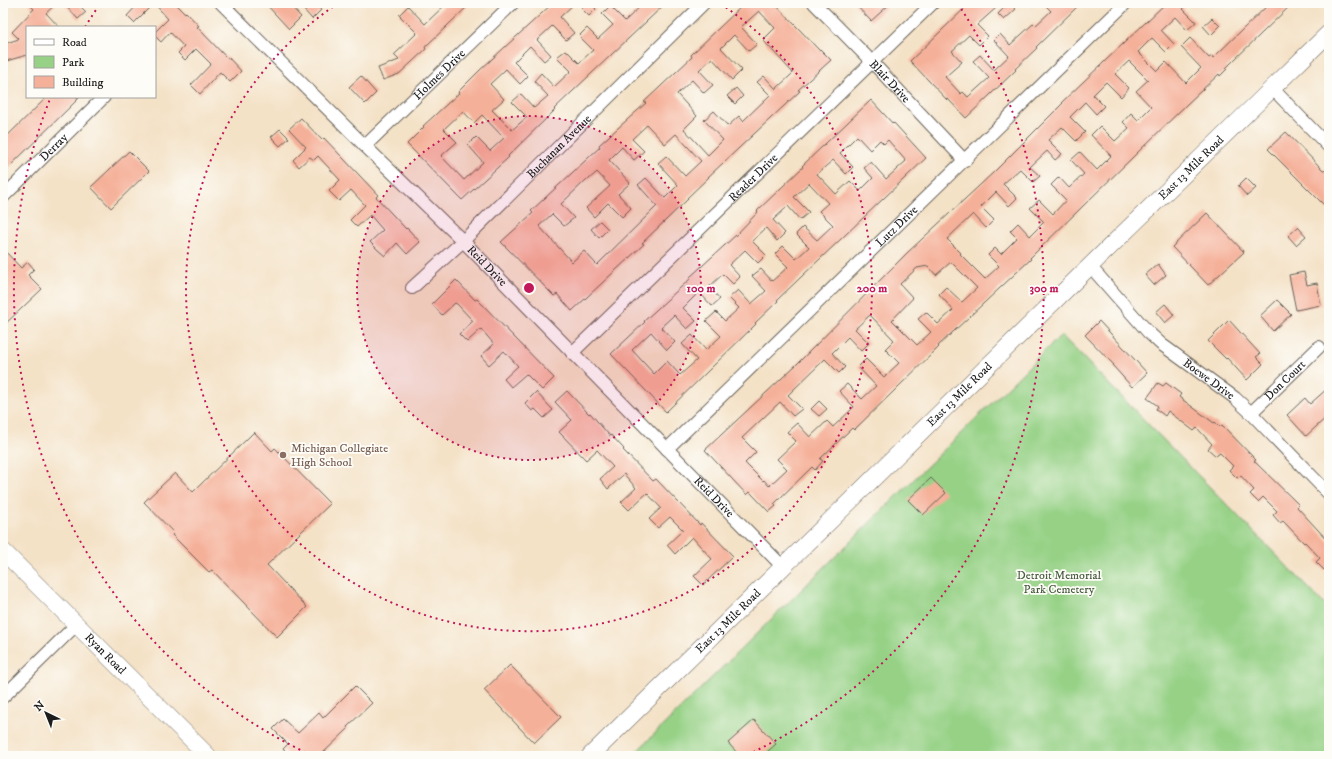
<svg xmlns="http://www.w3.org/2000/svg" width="1332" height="759" font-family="'IM FELL DW Pica',serif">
  <rect width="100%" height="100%" fill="#fdfcf7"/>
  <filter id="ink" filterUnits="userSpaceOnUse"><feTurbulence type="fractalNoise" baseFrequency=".025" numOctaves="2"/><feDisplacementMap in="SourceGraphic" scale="8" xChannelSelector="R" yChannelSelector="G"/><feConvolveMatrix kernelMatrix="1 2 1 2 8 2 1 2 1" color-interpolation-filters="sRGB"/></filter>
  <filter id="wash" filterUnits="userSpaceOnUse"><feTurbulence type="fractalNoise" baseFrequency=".012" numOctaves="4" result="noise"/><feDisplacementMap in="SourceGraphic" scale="16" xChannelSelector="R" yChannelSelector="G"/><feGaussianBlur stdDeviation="0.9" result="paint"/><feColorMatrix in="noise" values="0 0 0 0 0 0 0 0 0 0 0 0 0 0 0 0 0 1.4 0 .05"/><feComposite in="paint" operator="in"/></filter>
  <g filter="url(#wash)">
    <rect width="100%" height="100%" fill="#f4e2c7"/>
    <path fill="#96d186" stroke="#597651" d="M1061,335L1329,609V756H632Z"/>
    <g id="blocks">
      <path fill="#f5b099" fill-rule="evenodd" d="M28,3H57L46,13L59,27H27V55L3,62V44L19,39L12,32L34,9Z
        M63,3H77L86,12L78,19Z
        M139,3H154L134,23L127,16Z
        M154,3H175L185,13L186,12L199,26L197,27L227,58L228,57L241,71L230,82L220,72L200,94L191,85L211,64L196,49L185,60L178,53L184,47L170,32L161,42L155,36V32L168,19Z
        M265,3H288L301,17L289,29Z
        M312,3H314L321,10L312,19L304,10Z
        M447,3H471L425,47L426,49L399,74L383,80L378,68L399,60L394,55L417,33L399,15L408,6L425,24Z
        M553,3H575L560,17L574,33L566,40L552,26L537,40L551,55L544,61L530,46L514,62L528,76L520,84L506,69L490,84L504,99L492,110L512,130L527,117L512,102L521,94L534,108L548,96L534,81L541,73L554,87L571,71L557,57L566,50L579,63L593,50L579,36L587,28L598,39L613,25L602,14L610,6L625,21L644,3H666L554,109L555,110L508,156L509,157L462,200L407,144L424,127L423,126L459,93L458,92L480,70ZM463,111L474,123L482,115L504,138L490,151L476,137L468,145L483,162L464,180L441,156L457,142L444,129Z
        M586,3H590L596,9L589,16L581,8Z
        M745,3H774L819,50L820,49L831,60L798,90L800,91L708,177H709L687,198L688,199L642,243L644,244L572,311L557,294L554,296L501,242L533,213L531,211L600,147L599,145L646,103L644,102L692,57L691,55ZM759,11L775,28L763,40L793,73L776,89L764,76L757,82L770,95L743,121L739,116L728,126L714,111L704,120L723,140L708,155L684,129L697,116L677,94L692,80L704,93L713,85L699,70L712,58L732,80L742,70L721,48L734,35L749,51L757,44L741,27ZM647,125L665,144L676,134L701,161L685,176L666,156L658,163L678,185L665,198L646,178L638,185L657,206L597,265L584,251L572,262L539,226L552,214L564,226L574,218L561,204L587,179L588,180L597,172L610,186L586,208L594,217L608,203L622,217L631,208L618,194L630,183L609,160L622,147L634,160L644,151L632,139Z
        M854,3H891L871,21Z
        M970,3H992L996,8L977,25L988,36L979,45L969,35L952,51L962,62L945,77L961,94L963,92L968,97L989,78L973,61L980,55L994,70L1009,56L994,40L1000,34L1010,45L1033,24L1035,26L1051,11L1043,3H1081L1036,47L1037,48L1015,69L1016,70L966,118L948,99L947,100L910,61Z
        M1009,3L1016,9L1004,20L998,14Z
        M1166,3H1189L1183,9L1196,22L1187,30L1175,17L1161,30L1174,44L1166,52L1152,38L1138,52L1157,71L1166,62L1186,83L1201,68L1181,47L1190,38L1209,58L1212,56L1213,58L1270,3H1293L1233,61L1226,68L1227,69L1220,76L1219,74L1187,104L1030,258L1031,259L938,346L939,347L854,430L852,428L820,459L823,461L815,470L812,467L774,504L776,506L769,512L750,492L747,495L705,450L797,364L907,253L995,171L1063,103L1062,102ZM1129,61L1148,80L1136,91L1151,107L1138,120L1131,113L1123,122L1129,128L1115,141L1100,126L1091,135L1111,156L1097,170L1080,152L1071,160L1084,174L1069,188L1059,177L1051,185L1066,200L1053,214L1039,200L1030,208L1044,222L1030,236L1018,223L1010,231L1017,238L1001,254L995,248L988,255L999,266L985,279L960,254L961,253L947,239L973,214L986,228L994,220L981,207L996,192L1009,206L1017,198L1003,184L1020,169L1033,182L1040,176L1030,167L1047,151L1055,160L1062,154L1048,140L1062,127L1076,141L1085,132L1070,117L1085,102L1096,114L1104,106L1093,95L1106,82L1121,97L1129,88L1115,74ZM951,262L977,288L962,302L946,287L939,294L953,310L938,324L926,312L918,319L931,332L917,345L892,320L913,298L900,284L917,268L928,266L936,275ZM870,315L894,340L885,349L899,363L884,377L866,359L858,367L876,386L862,399L847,384L839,391L854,407L833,427L827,421L810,437L797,423L787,432L796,441L777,459L787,469L769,486L764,480L763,481L745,463L756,452L742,438L780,402L793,416L802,409L788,395L825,359L839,373L845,367L832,353L848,337L861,351L869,343L855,329Z
        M1212,18L1220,26L1211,35L1203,26Z
        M361,76L376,93L365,104L349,87Z
        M736,88L743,96L735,104L727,96Z
        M47,97H80L3,173V140Z
        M871,100L893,124L894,123L926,158L800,278L777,300L778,301L755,323L756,324L666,412L611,354L645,322L644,321L691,278L690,277L736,235L758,212L757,211L803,167L802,166ZM857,136L870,150L880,140L884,144L888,140L906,161L886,179L871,162L864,168L873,178L860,191L850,181L836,194L817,174L833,160L846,174L853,167L840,153ZM809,183L828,203L819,211L833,225L817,240L803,227L796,234L809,247L796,259L783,246L775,254L788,267L772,281L761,269L752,276L766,291L751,304L738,290L729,298L739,308L725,321L716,312L706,321L721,336L706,350L692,335L682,344L697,360L680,375L667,361L654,374L632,350L651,332L667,350L675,342L661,327L674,315L687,329L696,321L683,308L699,292L712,306L720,299L709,287L723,274L733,284L740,277L729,265L745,250L758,263L766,255L752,241L766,228L777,241L785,233L773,220L788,206L800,220L809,212L794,197Z
        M301,118L322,140L324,138L378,195L376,197L406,229L407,228L420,242L407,254L397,243L385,256L378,250L370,242L383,230L370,215L357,227L350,220L365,205L351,190L339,201L329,191L340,180L318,156L314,160L310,157L299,167L293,160L306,147L289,129Z
        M280,129L289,138L280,146L271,137Z
        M1286,132L1323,170H1324L1329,175V210L1268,149Z
        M129,151L149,171L111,208L91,187Z
        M1246,178L1256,188L1247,196L1238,186Z
        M1207,213L1244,252L1208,285L1172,247Z
        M600,221L608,229L599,238L591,229Z
        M1298,227L1306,236L1296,245L1288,236Z
        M3,249L21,268L28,262L34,269L28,275L42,289L3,326Z
        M1158,264L1166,275L1154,285L1145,275Z
        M1304,272L1307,285L1317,283L1321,305L1296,310L1289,275Z
        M456,280L475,300L477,299L554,378L542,390L526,374L511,387L504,379L518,366L504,351L489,365L481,356L494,344L481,329L467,342L459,334L473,321L457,304L455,303L442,315L432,304Z
        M1277,300L1291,314L1273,331L1260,316Z
        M1165,304L1174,315L1165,323L1156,312Z
        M1229,320L1260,354L1256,357L1263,364L1247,380L1227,358L1226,359L1208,341Z
        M1099,321L1147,373L1132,387L1113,366L1114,365L1085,335Z
        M1158,383L1163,386L1166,383L1181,394L1179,397L1214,423L1215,422L1220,427L1222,425L1256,460L1254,461L1299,505L1297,507L1329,542V567L1328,566L1324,570L1316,562L1320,558L1305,542L1304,543L1283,521L1280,523L1273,515L1277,511L1263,497L1258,502L1250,494L1254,490L1240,475L1237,478L1229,470L1233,466L1220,453L1216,456L1208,449L1212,444L1197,428L1194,431L1168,411L1165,416L1156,409L1158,406L1147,398Z
        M1329,387V415L1306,436L1287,415L1305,398L1310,404Z
        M567,391L589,414L590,413L610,436L611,435L624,449L623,450L653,481L656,479L700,525L701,523L733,556L703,585L694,576L712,559L692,537L675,554L667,545L683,530L670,517L658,528L649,519L661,508L647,493L629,510L621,502L636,488L624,474L608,489L600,479L613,467L597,450L586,460L559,432L572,420L555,402Z
        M536,392L553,410L544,418L535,409L532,411L525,403Z
        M819,401L827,409L819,416L811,409Z
        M254,432L272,451L275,448L330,504L267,565L307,607L277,637L212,570L209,572L172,535L174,533L144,502L175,473L193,492Z
        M931,478L946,493L923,515L908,500Z
        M510,665L561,717L534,743L484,690Z
        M355,686L372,703L347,727L348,729L320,756H289L283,749L288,744L273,729L283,719L298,733L319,713L323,718Z
        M754,720L776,744L767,752L772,756H740L728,743Z"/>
    </g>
  </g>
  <g filter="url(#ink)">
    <use href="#blocks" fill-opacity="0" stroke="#686158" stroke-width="1"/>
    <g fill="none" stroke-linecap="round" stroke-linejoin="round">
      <g stroke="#686158" stroke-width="14">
        <g id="street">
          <path id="s1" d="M221,3L365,146L463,241L783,567"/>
          <path id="s2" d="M814,3L872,62L965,161"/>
          <path d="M1272,88L1329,147"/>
          <path id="s3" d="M365,146L513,3"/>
          <path id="s4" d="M3,197L104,97"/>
          <path id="s5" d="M1090,266L1148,332L1161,344L1235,398L1251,413L1329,494"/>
          <path id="s6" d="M412,288L463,241L704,3"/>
          <path id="s7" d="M572,353L933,3"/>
          <path id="s8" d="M1251,413L1319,347"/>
          <path id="s9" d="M667,449L1126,3"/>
          <path d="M3,697L77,624"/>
        </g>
      </g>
      <g stroke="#686158" stroke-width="18">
        <g id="secondary">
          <path id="s10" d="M3,551L208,756"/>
          <path id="s11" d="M590,756L1090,266L1329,33"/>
        </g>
      </g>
      <use href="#street" stroke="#fff" stroke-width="12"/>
      <use href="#secondary" stroke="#fff" stroke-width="17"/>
    </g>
  </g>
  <circle cx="529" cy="288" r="172" fill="#c2185b" fill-opacity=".12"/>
  <g fill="none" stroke="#c2185b" stroke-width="2" stroke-dasharray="2 4">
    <circle cx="529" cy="288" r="172"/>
    <path d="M721 4A343 343 0 1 1 337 4"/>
    <path d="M311 755A515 515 0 0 1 50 99M85 27A515 515 0 0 1 100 4M958 4A515 515 0 0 1 747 755"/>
  </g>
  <circle fill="#8d6e63" stroke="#fdfcf7" stroke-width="1.5" cx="283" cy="455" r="4"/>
  <g text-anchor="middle" stroke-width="3.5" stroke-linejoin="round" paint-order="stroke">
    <g font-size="12" fill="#1c1c1c" stroke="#fdfcf7">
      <text dy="4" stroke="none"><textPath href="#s3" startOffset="103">Holmes Drive</textPath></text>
      <text dy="4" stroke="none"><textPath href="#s2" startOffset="109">Blair Drive</textPath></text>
      <text dy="4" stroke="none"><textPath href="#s6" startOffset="204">Buchanan Avenue</textPath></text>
      <text dy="4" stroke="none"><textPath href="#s4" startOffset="71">Derray</textPath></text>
      <text dy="4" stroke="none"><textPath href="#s11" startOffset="841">East 13 Mile Road</textPath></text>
      <text dy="4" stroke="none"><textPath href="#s7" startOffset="252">Reader Drive</textPath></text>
      <text dy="4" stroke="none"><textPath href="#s9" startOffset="320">Lutz Drive</textPath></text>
      <text dy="4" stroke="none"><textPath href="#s1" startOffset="374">Reid Drive</textPath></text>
      <text dy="4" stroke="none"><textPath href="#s5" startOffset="165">Boewe Drive</textPath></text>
      <text dy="4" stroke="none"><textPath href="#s8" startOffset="47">Don Court</textPath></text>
      <text dy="4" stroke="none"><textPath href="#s11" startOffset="517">East 13 Mile Road</textPath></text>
      <text dy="4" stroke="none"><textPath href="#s1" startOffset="698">Reid Drive</textPath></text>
      <text dy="4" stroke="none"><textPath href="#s11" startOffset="193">East 13 Mile Road</textPath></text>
      <text dy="4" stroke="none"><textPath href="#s10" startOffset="145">Ryan Road</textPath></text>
    </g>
    <g font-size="12" fill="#785e54" stroke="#fdfcf7" text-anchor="start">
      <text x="291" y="452">Michigan Collegiate<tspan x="291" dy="14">High School</tspan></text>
    </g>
    <g font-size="12" fill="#475b41" stroke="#fdfcf7">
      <text x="1059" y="579">Detroit Memorial<tspan x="1059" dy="14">Park Cemetery</tspan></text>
    </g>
  </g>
  <circle cx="529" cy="288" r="6" fill="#c2185b" stroke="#fdfcf7" stroke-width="2"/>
  <g font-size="12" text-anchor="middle" font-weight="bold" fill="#c2185b" stroke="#fdfcf7" stroke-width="3.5" stroke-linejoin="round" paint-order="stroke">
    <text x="701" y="292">100 m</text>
    <text x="872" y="292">200 m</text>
    <text x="1044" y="292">300 m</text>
  </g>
  <rect width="1332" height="759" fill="none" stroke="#fdfcf7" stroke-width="16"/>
  <rect x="26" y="26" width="130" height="72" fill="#fdfcf7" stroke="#a3a29f"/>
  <rect x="34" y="39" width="20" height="6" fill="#ffffff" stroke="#a3a29f"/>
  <text x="62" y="46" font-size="12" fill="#1c1c1c">Road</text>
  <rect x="34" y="56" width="20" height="12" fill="#96d186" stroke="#a3a29f"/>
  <text x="62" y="66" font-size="12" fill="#1c1c1c">Park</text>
  <rect x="34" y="76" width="20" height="12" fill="#f5b099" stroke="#a3a29f"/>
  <text x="62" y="86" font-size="12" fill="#1c1c1c">Building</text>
  <g transform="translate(46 713) rotate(317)" stroke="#fdfcf7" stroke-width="3" paint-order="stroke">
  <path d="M0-3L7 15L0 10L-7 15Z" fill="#1c1c1c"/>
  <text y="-6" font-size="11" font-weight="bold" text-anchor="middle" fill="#1c1c1c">N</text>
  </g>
</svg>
